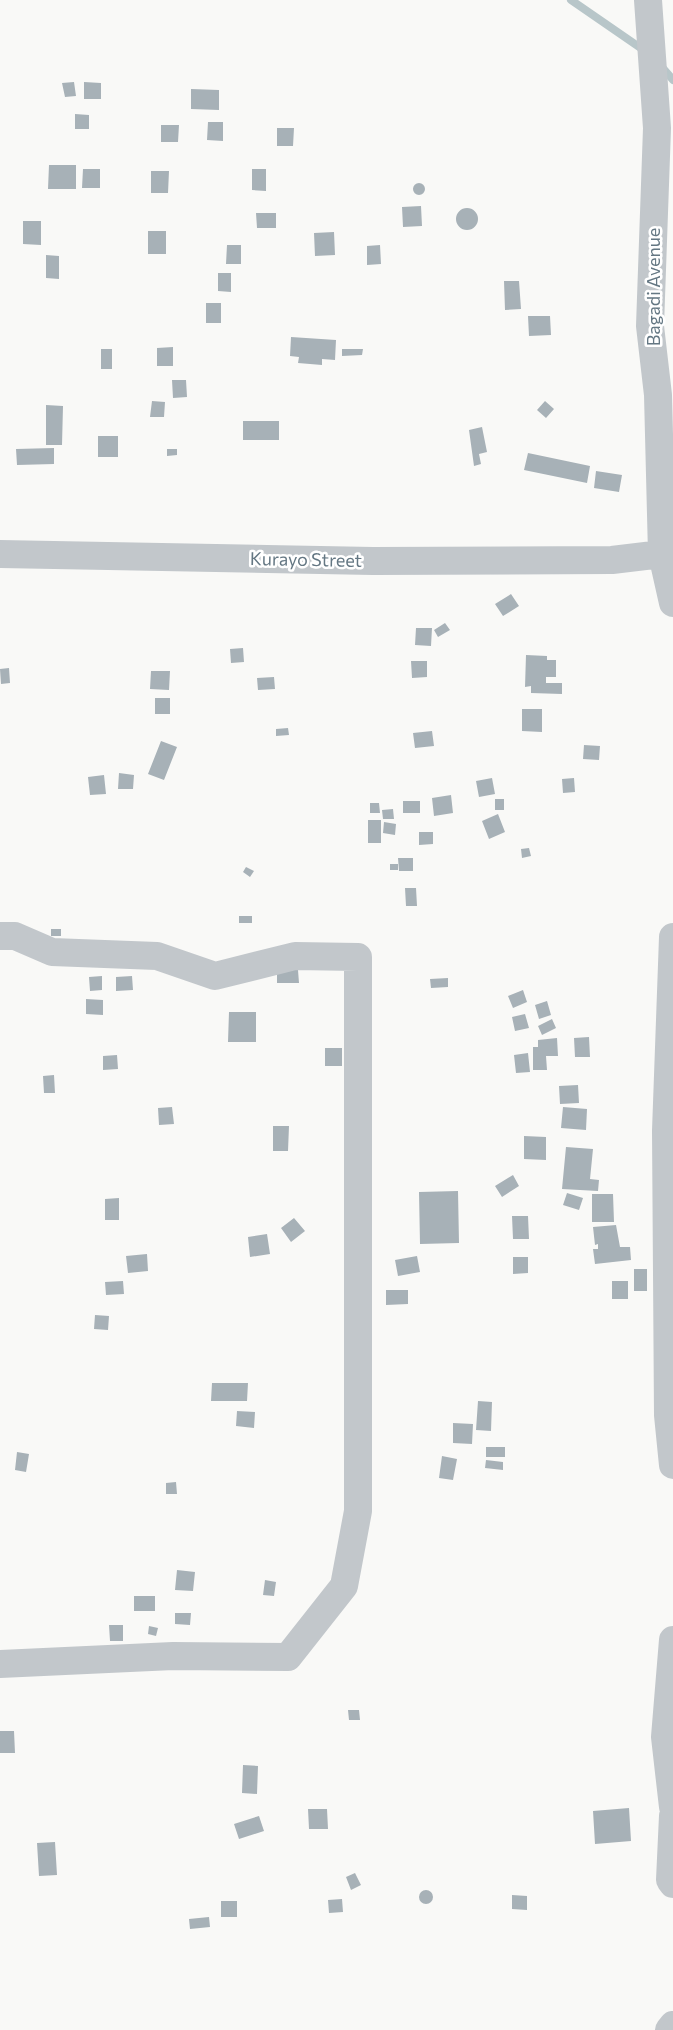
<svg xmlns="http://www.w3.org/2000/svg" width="673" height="2030" font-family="Commissioner,sans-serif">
  <rect width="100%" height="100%" fill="#f9f9f7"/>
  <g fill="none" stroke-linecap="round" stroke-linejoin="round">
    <path stroke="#b8c6c9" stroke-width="8" d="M571,0L645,51
      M661,66L673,80"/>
  </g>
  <path fill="#a7b1b7" d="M74,82L76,96L65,97L62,83Z
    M84,82L101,83V99H84Z
    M191,89L219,90V110L191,109Z
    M75,114L89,115V129H75Z
    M208,122H223V141L207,140Z
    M161,125H179L178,142H161Z
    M277,128H294L293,146H277Z
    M49,165H76V189H48Z
    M83,169H100V188H82Z
    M252,169H266V191L252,190Z
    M151,171H169L168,193H151Z
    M413 189a6 6 0 1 1 12 0a6 6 0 1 1-12 0Z
    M421,206L422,226L403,227L402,207Z
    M456 219a11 11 0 1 1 22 0a11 11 0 1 1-22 0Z
    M256,213H276V228H257Z
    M23,221H41V245L23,244Z
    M148,231H166V254H148Z
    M334,232L335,255L315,256L314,233Z
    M227,245H241V264H226Z
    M380,245L381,264L367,265V246Z
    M46,255L59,256V279L46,278Z
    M218,273H231V292L218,291Z
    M504,281H519L521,309L505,310Z
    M206,303H221V323H206Z
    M528,316H550L551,335L529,336Z
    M291,337L336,340L335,360L322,359V365L298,363L299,357L290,356Z
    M173,347V366H157V348Z
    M101,349H112V369H101Z
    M342,349H363L362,355L342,356Z
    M172,380H186L187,397L173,398Z
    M152,401L165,402L164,417H150Z
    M545,401L554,409L546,418L537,410Z
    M46,405L63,406L62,445H46Z
    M243,421H279V440H243Z
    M482,427L487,452L479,454L481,464L474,466L469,430Z
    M98,436H118V457H98Z
    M54,448V464L17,465L16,449Z
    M167,449H177V455L167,456Z
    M528,453L590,466L587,483L524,470Z
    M596,471L622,475L619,492L594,488Z
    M511,594L519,606L503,616L495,604Z
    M445,623L450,630L438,637L434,630Z
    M416,628H432L431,646L415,645Z
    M243,648L244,662L231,663L230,649Z
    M526,655L547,656V660H556V677H546V683H562V694L531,693V686L525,687Z
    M411,661H427V677L412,678Z
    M9,668L10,683L1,684L0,669Z
    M151,671H170L169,690L150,689Z
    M274,677L275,689L258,690L257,678Z
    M155,698H170V714H155Z
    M522,709H542V732L522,731Z
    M288,728L289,735L276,736V729Z
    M432,731L434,746L415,748L413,733Z
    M161,741L177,747L164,780L148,774Z
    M584,745L600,746L599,760L583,759Z
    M119,773L134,775L133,789H118Z
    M104,775L106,794L90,795L88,777Z
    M492,778L495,794L479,797L476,781Z
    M574,778L575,792L563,793L562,779Z
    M451,795L453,813L434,816L432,798Z
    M495,799H504V810H495Z
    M403,801H420V813H403Z
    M370,803H379L380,813H370Z
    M393,809L394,819H383L382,810Z
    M498,814L505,832L489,839L482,821Z
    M368,820H381V843H368Z
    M384,822L396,824L395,835L383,833Z
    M419,832H433V844L419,845Z
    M529,848L531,856L522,858L521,849Z
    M398,858H413V871H399Z
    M390,864H398V870H390Z
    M246,867L254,871L250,877L243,872Z
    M405,888H416L417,906H406Z
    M239,916H252V923H239Z
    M51,929H61V936H51Z
    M277,970H298L299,983H277Z
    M102,976V990L90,991L89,977Z
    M132,976L133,990L116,991V977Z
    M448,978V987L431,988L430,979Z
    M523,990L527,1002L513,1008L508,996Z
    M86,999L103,1000V1015L86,1014Z
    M547,1001L551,1015L539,1019L535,1005Z
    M229,1012H256V1042H228Z
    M525,1014L529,1028L515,1031L512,1017Z
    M552,1019L556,1028L542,1035L538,1026Z
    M589,1037L590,1057H575L574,1038Z
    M557,1038L558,1056H546L547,1070H533V1047H538V1040Z
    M325,1048H342V1066H325Z
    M528,1053L530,1072L516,1073L514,1055Z
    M117,1055L118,1069L103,1070V1056Z
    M54,1075L55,1093H44L43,1076Z
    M578,1085L579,1103L560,1104L559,1086Z
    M172,1107L174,1124L159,1125L158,1108Z
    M563,1107L587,1109L586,1130L561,1128Z
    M273,1126H289L288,1151H273Z
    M524,1136L546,1137V1160L524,1159Z
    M566,1147L593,1149L590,1179L599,1180L598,1191L562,1189Z
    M513,1175L519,1186L502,1197L495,1186Z
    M458,1191L459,1243L420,1244L419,1192Z
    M567,1193L583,1198L579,1210L563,1205Z
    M592,1194H613L614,1222H592Z
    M119,1198V1220H105V1199Z
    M512,1216H528L529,1239H513Z
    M294,1218L305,1231L291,1242L281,1228Z
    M616,1225L620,1247H630L631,1260L595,1264L593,1249H598V1244L595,1245L593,1227Z
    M267,1234L270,1254L250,1257L248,1237Z
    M147,1254L148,1271L128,1273L126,1256Z
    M417,1256L420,1272L398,1276L395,1260Z
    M513,1257H528V1273L513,1274Z
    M634,1269H647V1291H634Z
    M123,1281L124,1294L106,1295L105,1282Z
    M612,1281H628V1299H612Z
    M386,1290H408V1304L386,1305Z
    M95,1315L109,1316L108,1330L94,1329Z
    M212,1383H248L247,1401H211Z
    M478,1401L492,1402L491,1431L476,1430Z
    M237,1411L255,1412L254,1428L236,1426Z
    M453,1423L473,1424L472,1444L453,1443Z
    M486,1447H505V1457H486Z
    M17,1452L29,1454L26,1472L15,1470Z
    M442,1456L457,1459L453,1480L439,1478Z
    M486,1460L503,1462V1470L485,1468Z
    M176,1482L177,1494H166V1483Z
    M177,1570L195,1572L193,1591L175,1590Z
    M265,1580L276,1582L274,1596L263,1595Z
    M134,1596H155V1611H134Z
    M175,1613H191L190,1625L175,1624Z
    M109,1625H123V1641H110Z
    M149,1626L158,1628L156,1636L148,1634Z
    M348,1710H359L360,1720H349Z
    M0,1731H14L15,1753H0Z
    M243,1765L258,1766L257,1794L242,1793Z
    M629,1808L631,1841L595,1844L593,1811Z
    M308,1809H327L328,1829H309Z
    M259,1816L264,1831L239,1839L234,1824Z
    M55,1842L57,1875L39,1876L37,1843Z
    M355,1873L361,1885L351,1890L346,1877Z
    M419 1897a7 7 0 1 1 14 0a7 7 0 1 1-14 0Z
    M512,1895L527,1896V1910L512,1909Z
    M342,1899L343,1912L329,1913L328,1900Z
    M221,1901H237V1917H221Z
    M209,1917L210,1927L190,1929L189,1919Z"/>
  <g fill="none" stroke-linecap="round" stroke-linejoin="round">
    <path stroke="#c2c7cb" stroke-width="28" d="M648,0L657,128L650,326L658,395L662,554L673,603
      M0,554L373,561L612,560L662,554
      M0,936H15L52,952L157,956L215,976L295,956L358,957V1511L344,1586L288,1657L173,1656L0,1664
      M673,937L666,1131L668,1415L673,1465
      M673,1640L665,1737L673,1807
      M673,1816L670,1880L673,1884
      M669,2030L673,2025"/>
  </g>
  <g text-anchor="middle" stroke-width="5" stroke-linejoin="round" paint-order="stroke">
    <g font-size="18" fill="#647783" stroke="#fff">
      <text transform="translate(654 287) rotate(-90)" y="6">Bagadi Avenue</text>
      <text transform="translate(306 560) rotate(1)" y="6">Kurayo Street</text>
    </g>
  </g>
</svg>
